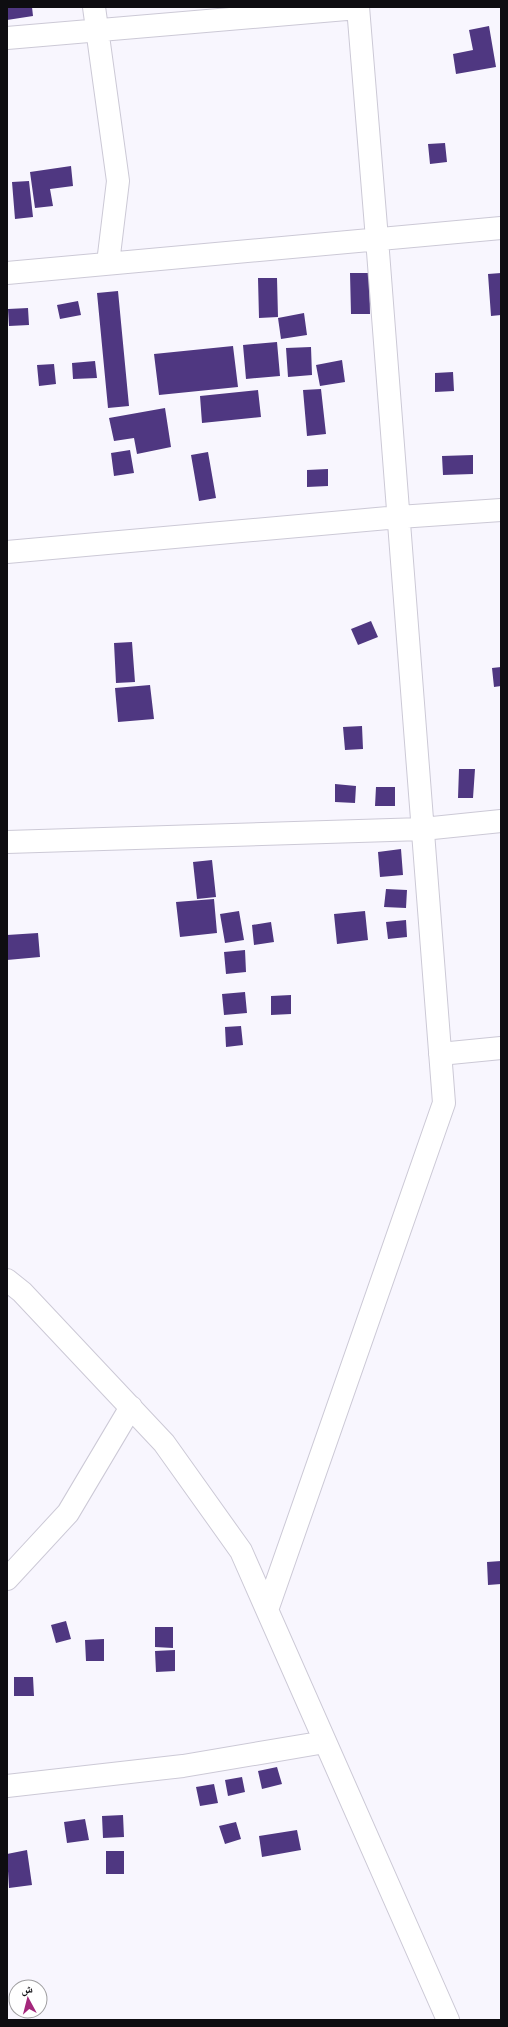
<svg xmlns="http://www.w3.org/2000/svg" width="508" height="2027" font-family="Commissioner,'Noto Naskh Arabic',sans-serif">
  <rect width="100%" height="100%" fill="#f8f6fe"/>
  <path fill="#4f3781" d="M7,7H32L33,16L7,20Z
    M489,26L496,67L456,74L453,54L473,50L469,30Z
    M445,143L447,162L430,164L428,144Z
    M71,166L73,186L50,189L53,206L35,208L30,172Z
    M29,181L33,217L15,219L12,182Z
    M350,273H369L370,314H351Z
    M501,273V315L491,316L488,274Z
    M258,278H277L278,317L259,318Z
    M118,291L129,406L108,408L97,293Z
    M78,301L81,315L60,319L57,305Z
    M28,308L29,325L9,326L8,309Z
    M304,313L307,335L281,339L278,318Z
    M277,342L280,376L246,379L243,345Z
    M233,346L238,387L159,395L154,354Z
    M311,347L312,375L288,377L286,348Z
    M342,360L345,382L320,386L316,365Z
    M95,361L97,378L73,379L72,363Z
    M54,364L56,384L39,386L37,365Z
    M453,372L454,391L435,392V373Z
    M321,389L326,434L307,436L303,390Z
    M258,390L261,417L202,423L200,396Z
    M165,408L171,447L137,454L134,438L114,441L109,418Z
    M130,450L134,473L114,476L111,453Z
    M208,452L216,498L199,501L191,455Z
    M473,455V474L443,475L442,456Z
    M328,469V486L307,487V470Z
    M371,621L378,637L358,645L351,629Z
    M132,642L135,682L116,683L114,643Z
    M501,667V686L494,687L492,668Z
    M150,685L154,719L118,722L115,688Z
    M362,726L363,749L345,750L343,727Z
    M459,769H475L473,798H458Z
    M335,784L356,786L355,803L335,802Z
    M376,787H395V806H375Z
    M401,849L403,875L380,877L378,852Z
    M212,860L216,897L197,899L193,862Z
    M386,889L407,890L406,908L384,907Z
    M214,899L217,933L180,937L176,902Z
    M239,911L244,940L225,943L220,914Z
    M365,911L368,940L337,944L334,914Z
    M406,920L407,937L388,939L386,922Z
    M271,922L274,942L254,945L252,925Z
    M38,933L40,957L7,960V935Z
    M245,950L246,972L226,974L224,952Z
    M245,992L247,1013L224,1015L222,994Z
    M291,995V1014L271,1015V996Z
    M241,1026L243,1045L226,1047L225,1027Z
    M501,1561V1584L488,1585L487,1562Z
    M66,1621L71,1639L56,1643L51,1625Z
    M155,1627H173V1648L155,1647Z
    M104,1639V1661H86L85,1640Z
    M175,1650V1671L156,1672L155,1651Z
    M14,1677H33L34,1696H14Z
    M277,1767L282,1784L262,1789L258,1771Z
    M242,1777L245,1792L228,1796L225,1780Z
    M214,1784L218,1803L200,1806L196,1787Z
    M123,1815L124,1837L103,1838L102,1816Z
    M85,1819L89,1840L67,1843L64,1822Z
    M236,1822L241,1839L225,1844L219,1826Z
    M297,1830L301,1850L262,1857L259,1836Z
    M27,1850L32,1885L9,1888L7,1854Z
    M106,1851H124V1874H106Z"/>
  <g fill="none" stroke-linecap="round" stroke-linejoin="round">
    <g stroke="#ccc9d6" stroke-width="24">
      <path id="minor" d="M94,7L118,181L108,263
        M7,38L358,8
        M7,273L501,228
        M7,552L399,517L501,510
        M7,842L423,829L501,821
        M440,1054L501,1048
        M7,1280L22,1292L164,1443L241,1551L448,2020
        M7,1579L68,1513L131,1407
        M267,1610L444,1103L377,239L358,7
        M7,1786L183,1766L325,1742"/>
    </g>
    <use href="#minor" stroke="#fff" stroke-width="22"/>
  </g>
  <rect width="508" height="2027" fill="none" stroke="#0e0d11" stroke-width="16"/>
  <g transform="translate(28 1999) rotate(353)"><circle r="19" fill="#ffffff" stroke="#9f9ea0"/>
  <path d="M0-3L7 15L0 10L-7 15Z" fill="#a4277b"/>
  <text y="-6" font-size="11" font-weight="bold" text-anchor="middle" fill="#0e0d11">ش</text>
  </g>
</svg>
